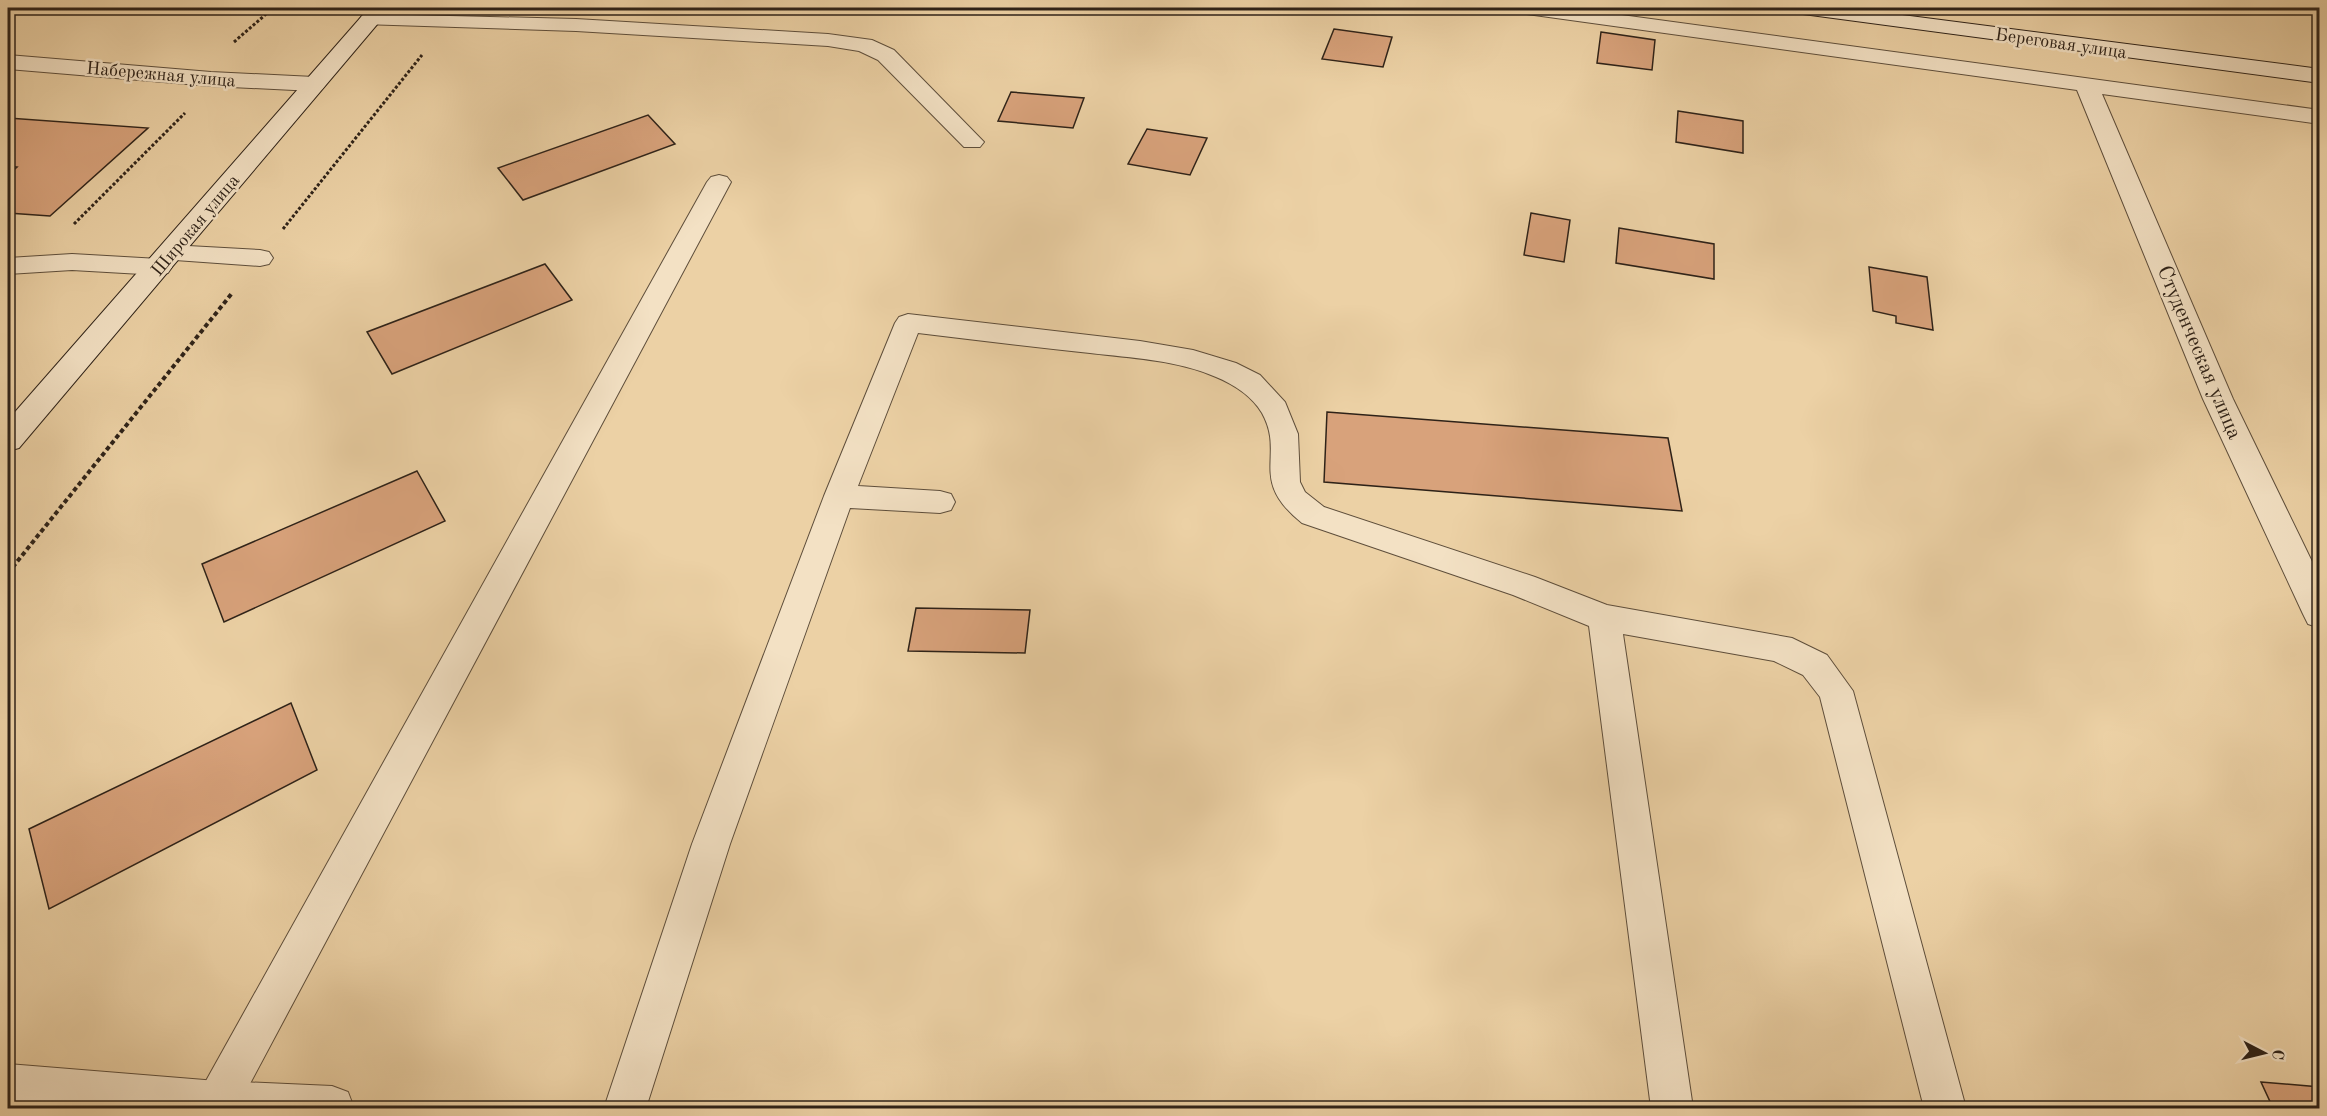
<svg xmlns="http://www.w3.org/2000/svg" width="2327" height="1116" font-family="'Old Standard TT',serif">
  <rect width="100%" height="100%" fill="#ecd1a5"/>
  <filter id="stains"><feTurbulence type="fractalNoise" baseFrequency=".00333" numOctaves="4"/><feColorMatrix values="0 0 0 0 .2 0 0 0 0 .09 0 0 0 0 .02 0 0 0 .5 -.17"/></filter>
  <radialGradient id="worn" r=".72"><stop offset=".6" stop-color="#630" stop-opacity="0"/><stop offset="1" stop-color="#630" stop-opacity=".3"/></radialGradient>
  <path fill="#d8a27b" stroke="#2e2218" stroke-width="1.5" d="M92,8H210L202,14Z
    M1334,29L1392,37L1383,67L1322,59Z
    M1601,32L1655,40L1652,70L1597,63Z
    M1011,92L1084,98L1073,128L998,121Z
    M1678,111L1743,121V153L1676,142Z
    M648,115L675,144L523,200L498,168Z
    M8,118L148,128L50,216L8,213V175L17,167L8,166Z
    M1147,129L1207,138L1190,175L1128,164Z
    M1531,213L1570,220L1564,262L1524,255Z
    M1619,228L1714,244V279L1616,263Z
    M545,264L572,300L392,374L367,332Z
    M1869,267L1927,277L1933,330L1896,323V316L1873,311Z
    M1327,412L1668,438L1682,511L1324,482Z
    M417,471L445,521L224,622L202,564Z
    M916,608L1030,610L1025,653L908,651Z
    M291,703L317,770L49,909L29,829Z
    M2261,1082L2320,1087V1108H2273Z"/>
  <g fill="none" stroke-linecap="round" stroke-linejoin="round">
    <g stroke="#5e4e3b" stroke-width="2">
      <path id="lane" d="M369,14L576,19L828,34L872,40L894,50L984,142L980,147H964L878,60L859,51L828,46L576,31L362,24L359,20L362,16Z
        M719,175L727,177L731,182L237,1108H198L196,1103L202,1088L707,182L711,177Z
        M170,245L260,250L269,252L273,258L269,264L260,266L161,259L157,253L161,247Z
        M72,254L159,259L168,261L172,267L168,273L159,275L72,270L8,274V258Z
        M908,314L1140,341L1193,350L1236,363L1260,375L1285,402L1298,434L1300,482L1305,492L1324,507L1535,577L1607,605L1792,638L1827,655L1853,691L1966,1108H1924L1820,697L1803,675L1774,661L1623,634L1693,1108H1651L1589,626L1513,595L1302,523C1247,479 1286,456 1262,413C1252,396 1233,384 1216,377C1177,360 1132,358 1090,353C1033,347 975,340 918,333L858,486L940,491L951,494L955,502L951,510L940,513L850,508L730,844L646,1108H604L692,844L824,496L895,323L899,317Z"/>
    </g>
    <g stroke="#5e4e3b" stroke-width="2">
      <path id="street" d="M1517,8H1570L2320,110V124L2102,94L2233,399L2320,578V628L2308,624L2303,614L2203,399L2077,90L1527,14L1519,13Z
        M8,55L211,72L314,77L322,79L326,84L322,89L314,91L211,86L8,69Z
        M8,1064L217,1081L332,1086L348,1092L354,1108H8Z"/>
    </g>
    <g stroke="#2e2218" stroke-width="2">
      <path id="secondary" d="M369,8H391L19,448L8,451V420Z
        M1792,8H1848L2320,69V83L1803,14L1795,13Z"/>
    </g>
    <path stroke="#2e2218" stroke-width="3" stroke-dasharray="3 2" stroke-linecap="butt" d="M234,42L273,8
      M74,224L185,113
      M283,229L422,55"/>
    <path stroke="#2e2218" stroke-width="4" stroke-dasharray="4.5 3" stroke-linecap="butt" d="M8,573L233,292"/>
    <use href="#lane" fill="#f3e1c4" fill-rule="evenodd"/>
    <use href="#street" fill="#f3e1c4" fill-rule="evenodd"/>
    <use href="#secondary" fill="#f3e1c4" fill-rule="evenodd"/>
  </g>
  <g text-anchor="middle" stroke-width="5" stroke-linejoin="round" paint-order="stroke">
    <g font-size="18" fill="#2e2218" stroke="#f3e1c4">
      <text transform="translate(2061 43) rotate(8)" y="6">Береговая улица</text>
      <text transform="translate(161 74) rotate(5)" y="6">Набережная улица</text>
      <text transform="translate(195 225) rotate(-50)" y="6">Широкая улица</text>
    </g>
    <g font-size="21" fill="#2e2218" stroke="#f3e1c4">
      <text transform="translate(2200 352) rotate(67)" y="7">Студенческая улица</text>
    </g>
  </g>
  <rect width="2327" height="1116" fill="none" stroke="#ecd1a5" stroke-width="30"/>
  <rect x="9" y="9" width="2309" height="1098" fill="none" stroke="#2e2218" stroke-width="3"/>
  <rect x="15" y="15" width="2297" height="1086" fill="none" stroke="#2e2218" stroke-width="1.5"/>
  <g transform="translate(2264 1053) rotate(97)" stroke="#f3e1c4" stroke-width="4.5" paint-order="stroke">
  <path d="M0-4.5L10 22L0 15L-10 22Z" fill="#2e2218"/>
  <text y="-9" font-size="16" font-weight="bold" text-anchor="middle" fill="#2e2218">С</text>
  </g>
  <rect width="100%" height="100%" filter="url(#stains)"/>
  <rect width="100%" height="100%" fill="url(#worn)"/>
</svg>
